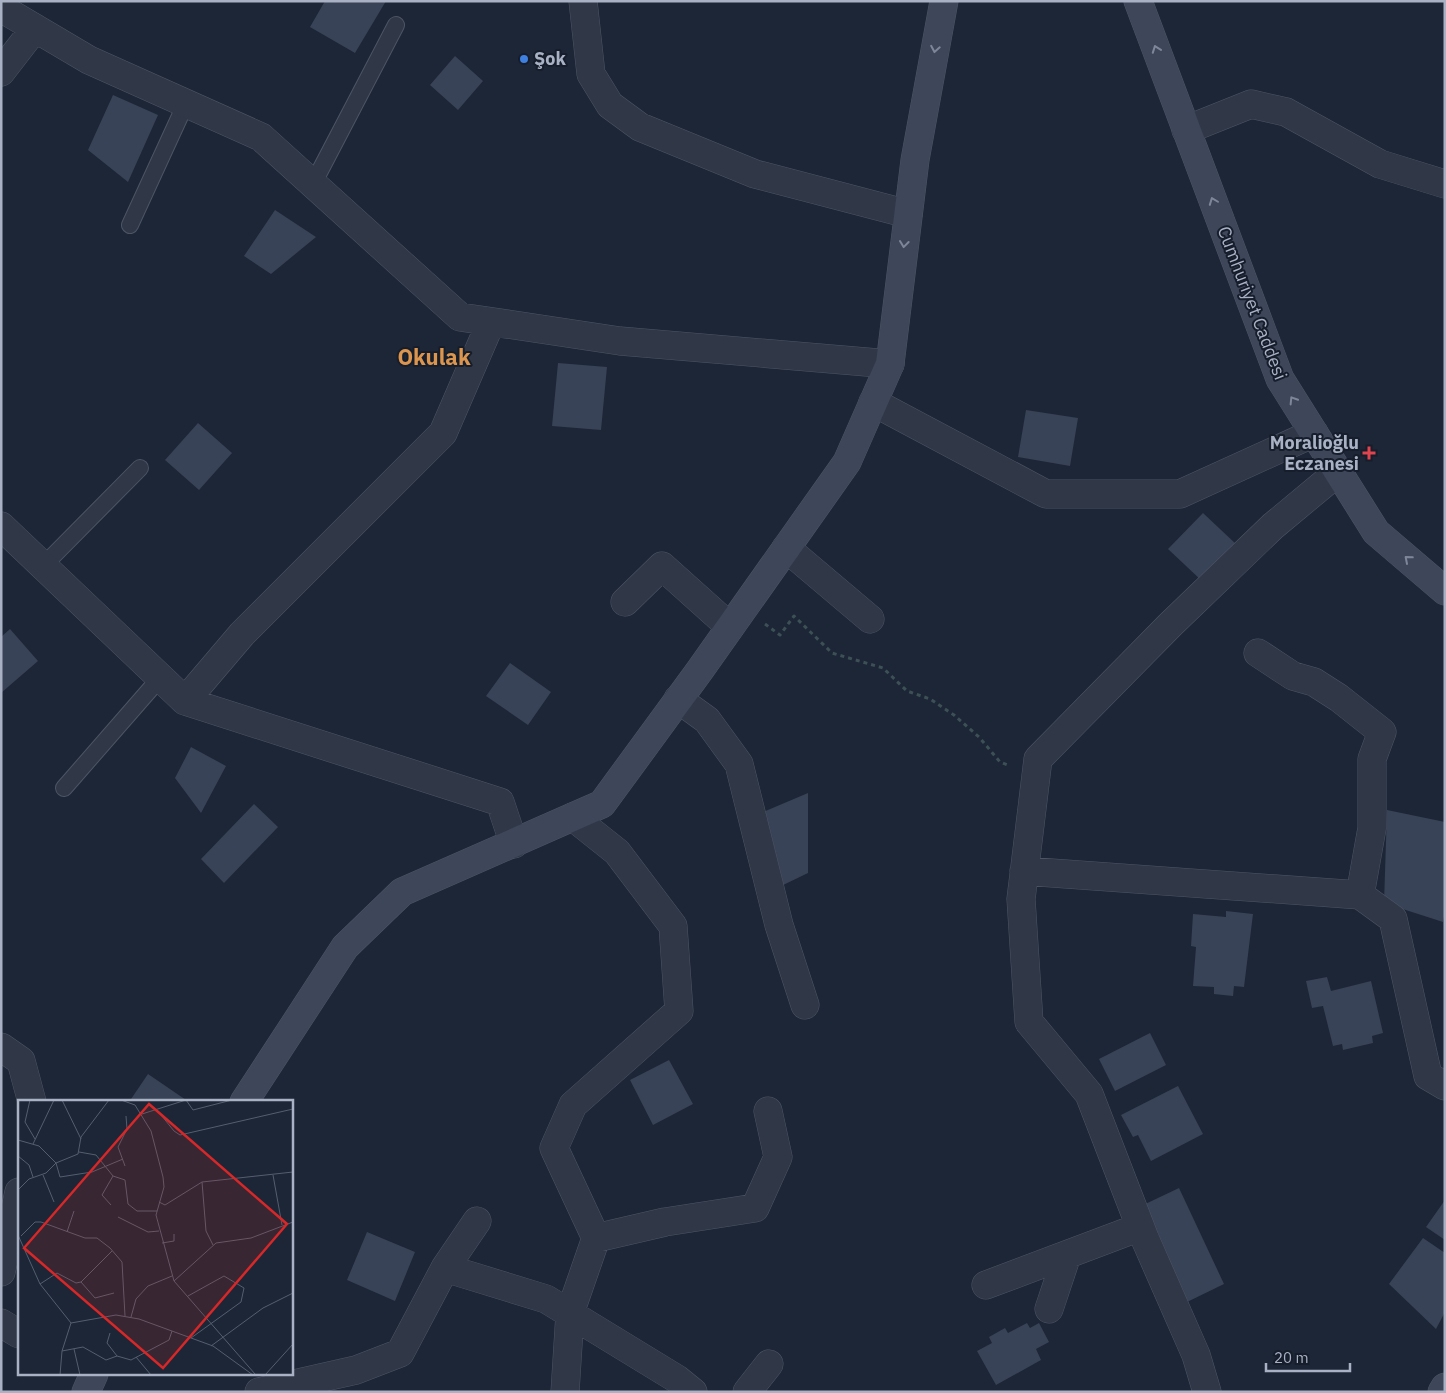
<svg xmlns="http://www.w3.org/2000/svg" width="1446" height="1393" font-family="'IBM Plex Sans',sans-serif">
  <rect width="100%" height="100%" fill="#1d2636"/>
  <path fill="#384357" d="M325,1H386L355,53L310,27Z
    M455,56L483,81L458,110L430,85Z
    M113,95L158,115L128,182L88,150Z
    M275,210L316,237L271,274L244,256Z
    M558,363L607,367L601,430L552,426Z
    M1026,410L1078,418L1070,466L1018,457Z
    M198,423L232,453L199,490L165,460Z
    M1203,513L1237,545L1202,581L1168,549Z
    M10,629L38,661L1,693V637Z
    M510,663L551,692L528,725L486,696Z
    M191,747L226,766L201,813L175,778Z
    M808,793V873L779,887L761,813Z
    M254,804L278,827L224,883L201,859Z
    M1387,810L1445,822V911L1443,922L1384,903Z
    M1226,911L1253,914L1244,987L1234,986L1233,996L1214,994V987L1193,986L1196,947L1191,946L1193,914L1226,917Z
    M1327,977L1331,991L1371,981L1383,1033L1372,1036L1373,1043L1343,1050L1342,1044L1333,1046L1323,1006L1312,1008L1306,981Z
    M1150,1033L1166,1065L1115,1091L1099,1059Z
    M669,1060L693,1104L653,1125L630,1080Z
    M148,1074L189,1102H129Z
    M1178,1086L1203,1134L1151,1161L1138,1135L1133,1137L1121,1115Z
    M1179,1188L1224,1284L1185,1303L1139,1207Z
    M1445,1200V1240L1426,1227Z
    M367,1232L415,1252L395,1301L347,1280Z
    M1423,1238L1445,1253V1312L1436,1329L1389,1284Z
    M1027,1323L1030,1328L1039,1323L1049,1342L1036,1349L1041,1360L996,1385L977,1351L992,1343L989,1337L1005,1328L1008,1333Z"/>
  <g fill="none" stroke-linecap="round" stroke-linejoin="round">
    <g stroke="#4d5565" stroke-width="18">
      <path id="lane" d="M313,184L396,25
        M130,225L186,103
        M42,567L140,468
        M64,788L160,678"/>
    </g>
    <g stroke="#4d5565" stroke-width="29">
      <path id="street" d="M583,1L591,74L610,105L640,127L755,174L908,214
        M1,8L89,60L261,137L460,317L620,341L890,364
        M1,72L35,28
        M1186,130L1251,104L1286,112L1380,164L1445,184
        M873,402L1046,494H1180L1314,433
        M1,526L185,701L500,802L514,844
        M786,548L870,619
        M625,602L662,566L730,627
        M1258,653L1293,676L1314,682L1339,698L1382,732L1372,759V828L1360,895
        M678,699L707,720L739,764L779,925L805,1005
        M185,701L242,634L443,433L491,322
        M1024,871L1360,895L1393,919L1428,1076L1445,1086
        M1,1047L21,1061L32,1102
        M596,1238L665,1222L755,1208L778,1157L768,1111
        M445,1268L546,1299L677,1379L693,1392
        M1,1272L19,1192
        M986,1285L1140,1227
        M1049,1309L1067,1255
        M1,1323L19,1334
        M259,1392L356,1370L400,1353L445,1268L477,1221
        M565,1392L570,1313L596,1238L554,1148L573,1105L679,1011L673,926L617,852L573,817
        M747,1392L769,1364
        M1207,1392L1196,1355L1145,1239L1089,1094L1029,1022L1021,899L1038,759L1170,625L1273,526L1338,472"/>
    </g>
    <g stroke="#4d5565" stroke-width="29">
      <path id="secondary" d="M1138,1L1280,379L1376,532L1445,591
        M244,1102L345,947L402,892L602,804L700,670L847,462L890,364L915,160L944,1
        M86,1392L94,1374
        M1442,1392L1445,1387"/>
    </g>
    <path stroke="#3c5055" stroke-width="3" stroke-dasharray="4 4" stroke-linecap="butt" d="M765,624L780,635L794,616L832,653L883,668L907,691L930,699L954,715L979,737L1000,762L1010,766"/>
    <use href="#lane" stroke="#303847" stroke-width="16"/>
    <use href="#street" stroke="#303847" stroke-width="28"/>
    <use href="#secondary" stroke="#3e465a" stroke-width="28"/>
  </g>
  <defs><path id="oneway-chevron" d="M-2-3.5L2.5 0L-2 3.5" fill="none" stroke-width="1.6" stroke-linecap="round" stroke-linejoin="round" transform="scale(1.25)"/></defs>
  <g stroke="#7e879a">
    <use href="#oneway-chevron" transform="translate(935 49) rotate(100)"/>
    <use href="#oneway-chevron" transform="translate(1156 49) rotate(-110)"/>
    <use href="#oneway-chevron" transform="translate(1213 201) rotate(-111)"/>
    <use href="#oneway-chevron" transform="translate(904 244) rotate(97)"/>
    <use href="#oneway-chevron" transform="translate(1293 400) rotate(-122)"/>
    <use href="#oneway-chevron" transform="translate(1408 559) rotate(-139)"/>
  </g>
  <circle fill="#3f7fe0" stroke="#161d2b" stroke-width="2" cx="524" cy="59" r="5"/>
  <path fill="#e0444e" stroke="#161d2b" stroke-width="2" d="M1366.5 445.5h5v5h5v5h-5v5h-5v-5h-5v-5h5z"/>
  <g text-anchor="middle" stroke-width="4" stroke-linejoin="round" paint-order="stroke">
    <g font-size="18" font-weight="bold" fill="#a9b2c4" stroke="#161d2b" text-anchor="start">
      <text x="534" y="65">Şok</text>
      <text x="1359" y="449" text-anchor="end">Moralioğlu<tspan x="1359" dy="21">Eczanesi</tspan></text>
    </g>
    <g font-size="18" fill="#a9b2c4" stroke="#161d2b">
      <text transform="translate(1252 303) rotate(69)" y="6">Cumhuriyet Caddesi</text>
    </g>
    <g font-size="22" font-weight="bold" fill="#db954e" stroke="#161d2b">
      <text x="434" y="365">Okulak</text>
    </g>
  </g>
  <g transform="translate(18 1100)">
    <rect width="275" height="275" fill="#1d2636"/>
    <path fill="none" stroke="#555e6f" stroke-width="1" d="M12,0L7,22L17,39M44,0L63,39M103,0L117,5L133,31L145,77L146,87L138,115L156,181L237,274M139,10L156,31L162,35L275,9M124,14L168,0L175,10L214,0M0,40L21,46L38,63L42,77L74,72L105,59M15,44L36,0M61,52L78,55L95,76L107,80L110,104L119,111H139M0,56L11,65L15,77M107,66L100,47L109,29L108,16M25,75L36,102M255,75L264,125M184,82L188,131L195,145M0,90L11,79L28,73L38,63L60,54L63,37L91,0M141,102L147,105L184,82L275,72M93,105L84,95L95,76M100,117L130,132L141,131M49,132L56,111M0,135L22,184L53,223L98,215L121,219L195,246L235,275M3,136L17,122H23L67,138H79L92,148L104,162L107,216M144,143L156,141V134M156,181L198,143L233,138L275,122M63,182L77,198L96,193M22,184L39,173L58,183L63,182L94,151M170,196L206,176L226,188L223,202L173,238M113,217L118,199L130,186L154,176M92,233L89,243L99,256M193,246L245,208L275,193M56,249L62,275M44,251L65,247L88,260L99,256L113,260L151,240L154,231M118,257L133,275M42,275L44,251L53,223M247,275L275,244"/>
    <path fill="#d62828" fill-opacity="0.15" stroke="#d62828" stroke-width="2.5" d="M131,4L269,124L145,268L6,148Z"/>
    <rect width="275" height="275" fill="none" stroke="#a9b2c4" stroke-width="2.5"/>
  </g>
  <rect width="1446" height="1393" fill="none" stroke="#a9b2c4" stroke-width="5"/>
  <path d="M1266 1363v8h84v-8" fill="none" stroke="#a9b2c4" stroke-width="2.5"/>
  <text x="1274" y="1363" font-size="15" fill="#a9b2c4" stroke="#161d2b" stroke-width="4" paint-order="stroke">20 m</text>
</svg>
